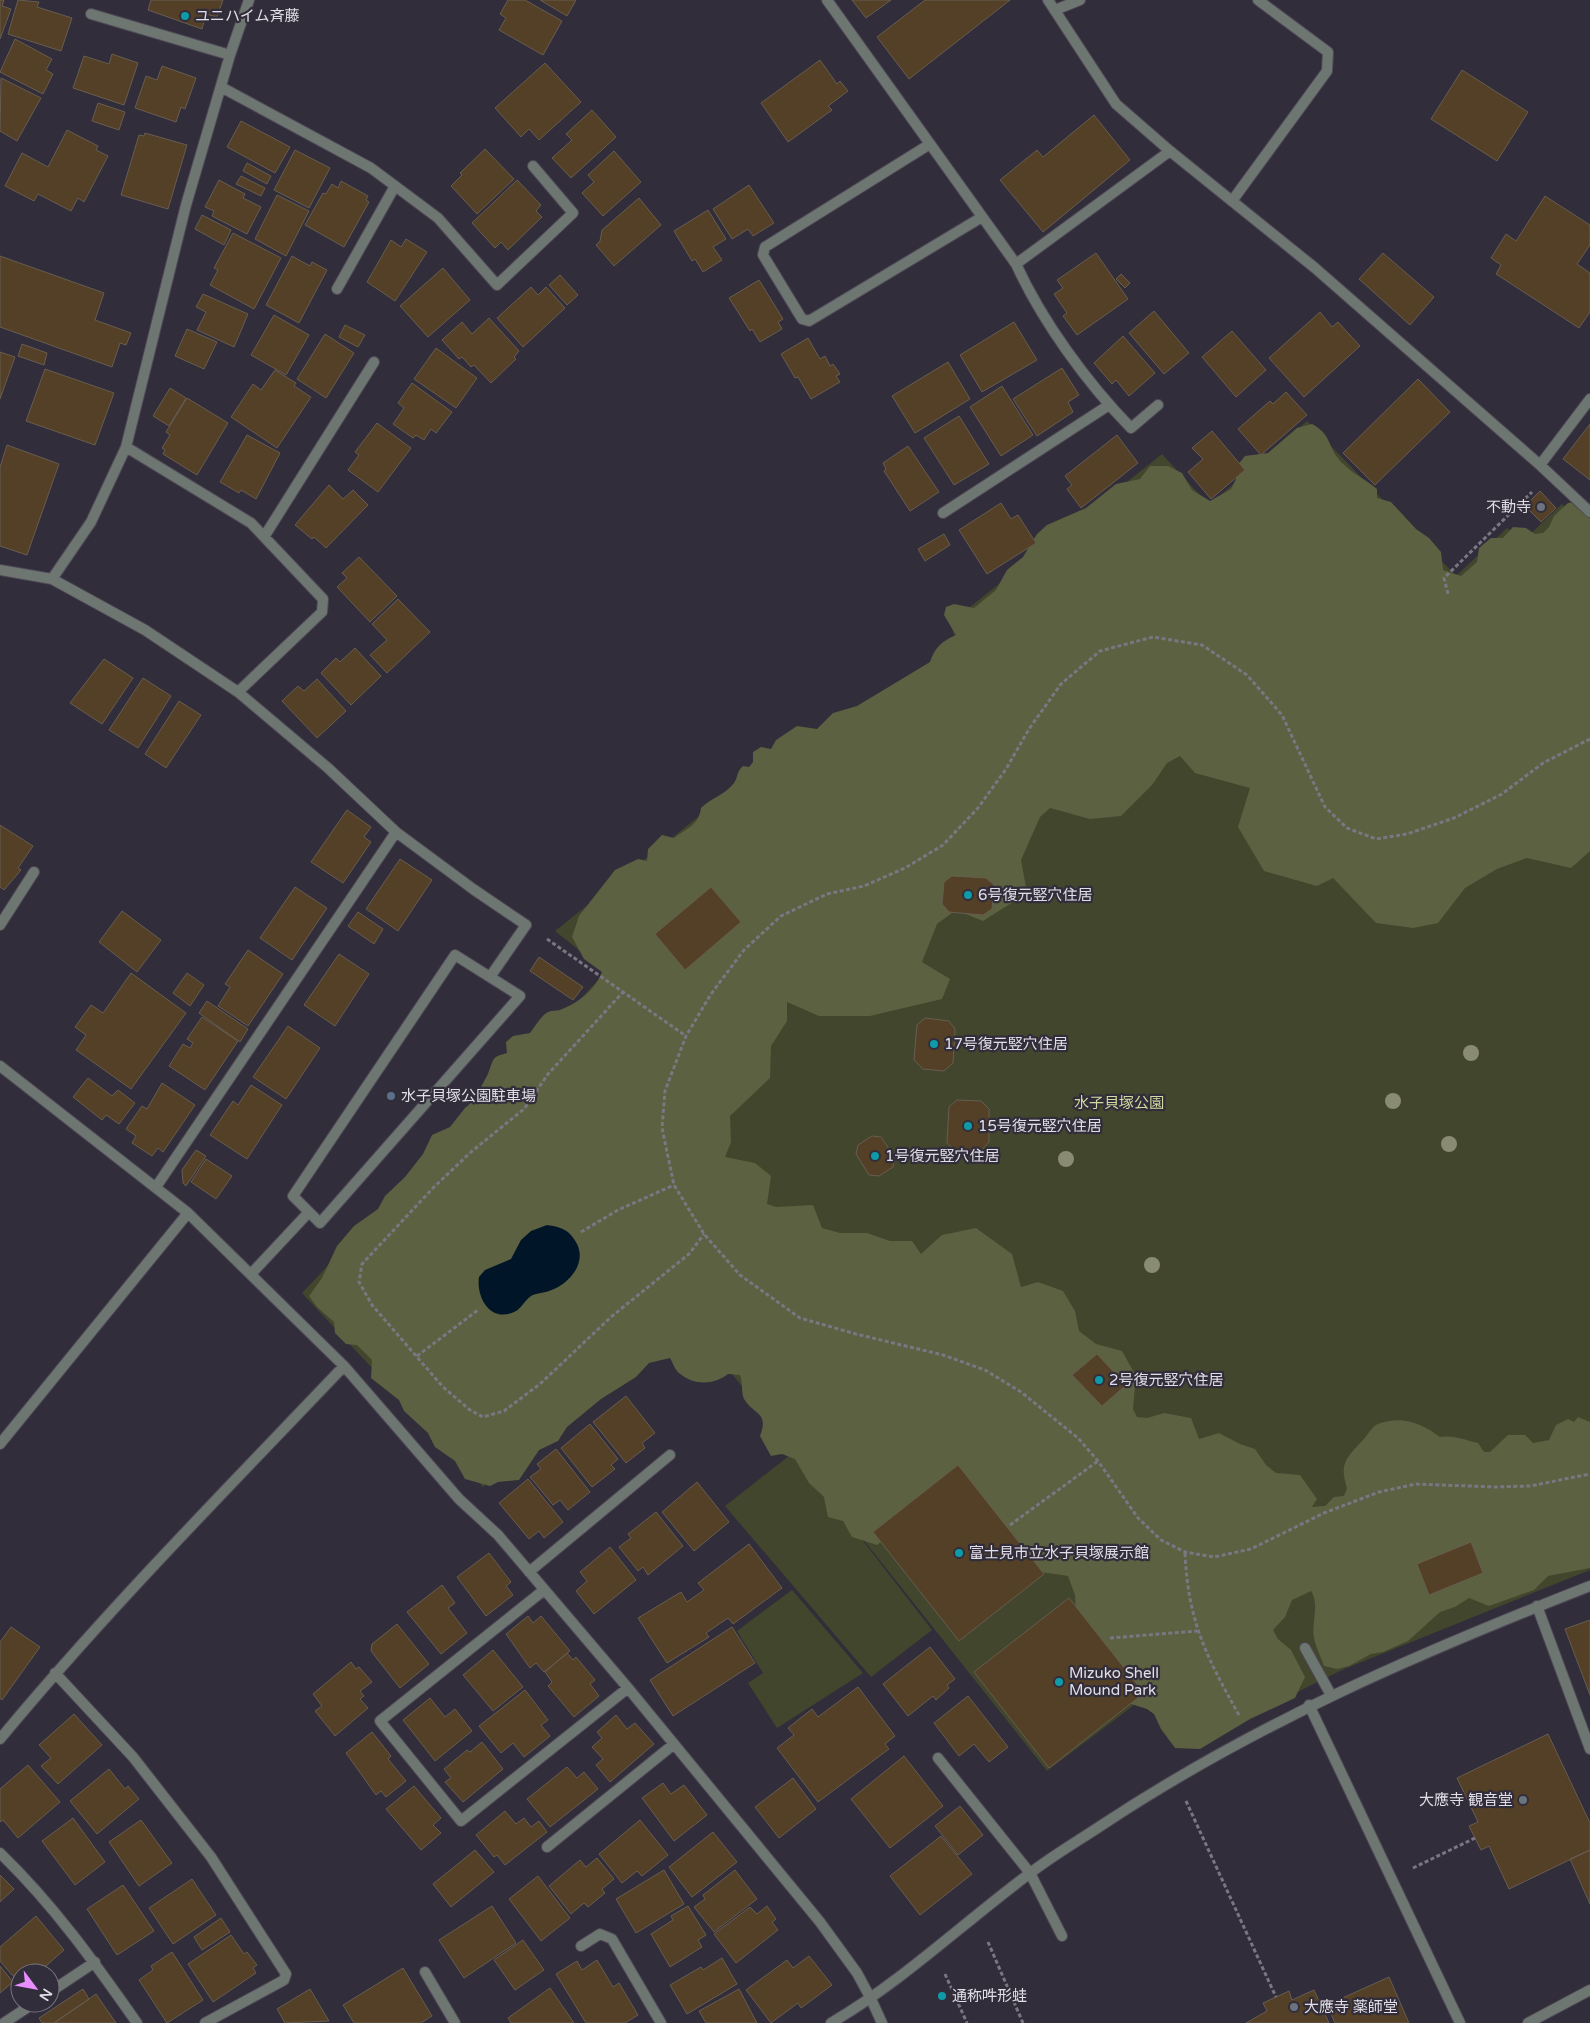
<svg xmlns="http://www.w3.org/2000/svg" width="1590" height="2023" font-family="'Varela Round','Noto Sans JP',sans-serif">
  <rect width="100%" height="100%" fill="#322d3a"/>
  <path fill="#42462d" d="M1307,421L1456,576L1507,528L1524,540L1562,504L1590,535V1570L1342,1670L1233,1724L1154,1690L1047,1771L820,1485L932,1630L871,1677L725,1506L794,1452L691,1322L483,1487L302,1293L606,972L555,931L752,774L958,647L950,623L1162,454L1209,505Z
    M792,1590L863,1673L777,1728L748,1683L763,1673L737,1631Z"/>
  <path fill="#5c6141" d="M1312,424C1330,434 1327,442 1337,457C1347,471 1364,478 1377,489V498L1391,502L1416,529L1429,538L1441,552L1443,570L1461,576L1477,562L1479,548L1491,538H1503L1513,527L1526,528L1535,534L1543,533L1549,527L1554,516L1568,503L1582,501L1590,506V851L1571,868L1527,858L1497,869L1465,888L1438,923L1413,928L1376,923L1333,878L1317,886L1264,871L1238,827L1250,788L1195,773L1180,756L1167,763L1152,785L1121,816L1090,819L1050,808L1040,817L1021,860L1027,893L983,921L956,910L937,924L922,962L950,979L942,999L870,1016H819L787,1002V1021L771,1046L770,1078L730,1116L731,1142L725,1157L755,1163L771,1176L767,1204L776,1207L813,1205L822,1228L840,1233H867L890,1241H912L921,1254L942,1235L976,1228L1012,1254L1021,1287L1038,1282L1063,1291L1075,1311L1079,1331L1096,1344L1122,1351L1136,1376L1133,1409L1137,1417L1147,1418L1164,1413L1191,1418L1199,1439L1219,1433L1240,1444L1255,1449L1266,1465L1276,1473L1300,1475L1317,1499L1312,1507L1325,1506L1334,1497L1344,1496L1347,1488C1339,1464 1346,1458 1362,1441C1367,1436 1372,1426 1378,1424C1401,1415 1422,1423 1440,1437C1457,1435 1463,1440 1478,1443L1484,1452H1490L1508,1435H1525L1533,1443L1549,1440L1556,1425L1568,1419L1574,1422L1578,1417L1590,1422V1568L1548,1576L1534,1590L1489,1606L1469,1598L1455,1607L1440,1612L1408,1641L1383,1652L1371,1654L1349,1666L1337,1669L1324,1666C1321,1657 1316,1648 1314,1638C1311,1623 1320,1604 1311,1591L1292,1600L1285,1617L1273,1630L1278,1639L1291,1650L1305,1677L1295,1698L1250,1719L1200,1749L1175,1748L1161,1729L1154,1714L1147,1709L1125,1702L1076,1616L1075,1595L1068,1576L1028,1570L889,1536L877,1545L852,1537L843,1521L828,1517L824,1497L809,1483L795,1459L782,1454L771,1456L760,1436C769,1412 755,1416 744,1399C741,1393 743,1382 740,1375L728,1374C714,1385 694,1386 679,1373C675,1370 673,1363 670,1358L649,1363L636,1377L601,1399L567,1427L558,1441L539,1450L519,1480L498,1482L490,1486L465,1479L455,1461L435,1447L428,1433L404,1411L399,1400L371,1378L372,1360L357,1345L346,1344L335,1333L334,1322L317,1307L309,1296L322,1278L337,1246L354,1226L378,1209L385,1196L405,1177L423,1154L432,1135L450,1127L465,1108L478,1097C481,1083 485,1082 489,1071C494,1058 492,1057 507,1053L506,1042L513,1036L530,1033C536,1025 541,1016 548,1012C552,1010 556,1011 560,1010C578,1003 595,990 602,972L584,959L572,937L579,916L615,870L638,859L647,861L648,849L662,835L674,838C687,828 699,825 701,808C711,798 725,795 734,783C738,778 736,772 743,766L749,767L753,762V752L761,747L771,749L776,740L797,726L817,729L833,713L857,706L930,662C935,647 942,641 956,635L944,615L946,607L954,604L974,608L996,590L1007,570L1023,557L1037,534L1047,525L1086,508L1116,484L1140,479L1150,466H1168L1182,473L1192,490L1210,501L1231,489L1236,479L1237,466L1245,456L1268,453L1297,428Z"/>
  <path fill="#001527" d="M547,1225C561,1227 570,1230 577,1244C587,1264 568,1285 549,1291C543,1293 536,1293 531,1296C524,1301 521,1309 514,1312C490,1323 476,1297 479,1277L485,1270L511,1259L521,1240L531,1231Z"/>
  <path fill="#534026" stroke="#675d51" d="M0,0H4L2,6L11,9L0,39Z
    M18,0L39,2L37,7L72,18L61,51L8,34Z
    M151,0H223L217,17L206,14L202,29L148,10Z
    M508,0H525L562,21L543,55L499,30L506,18L500,14Z
    M540,0H576L567,16Z
    M852,0H891L866,18Z
    M925,0H1010L909,79L877,37Z
    M15,39L52,59L46,70L53,74L43,94L0,72Z
    M112,54L138,63L124,105L73,88L84,56L109,64Z
    M820,60L837,84L840,81L848,91L828,106L832,110L788,142L761,103Z
    M545,63L581,102L539,140L529,129L521,137L495,108Z
    M162,66L196,78L185,109L181,107L176,122L135,108L146,76L157,80Z
    M1462,70L1528,112L1497,161L1431,119Z
    M1,78L41,98L17,141L0,131Z
    M98,103L125,112L119,130L92,121Z
    M592,110L616,137L571,178L552,158L572,140L566,134Z
    M1094,115L1130,160L1043,232L1000,180L1037,150L1043,157Z
    M241,121L290,147L275,173L227,147Z
    M67,130L98,146L96,150L108,156L84,202L78,198L71,211L38,194L34,201L5,186L22,153L48,167Z
    M145,133L187,145L168,209L121,195L139,135L144,136Z
    M485,149L514,179L477,214L451,186L462,175L460,173Z
    M295,150L330,168L309,208L274,190Z
    M614,151L641,182L603,216L582,193L594,182L588,175Z
    M247,163L271,176L267,184L243,171Z
    M241,176L265,188L261,196L236,184Z
    M219,180L245,194L243,198L261,207L247,234L212,216L214,211L205,207Z
    M517,180L541,205L536,211L542,217L508,250L501,242L495,248L472,223Z
    M341,181L368,196L366,200L369,202L344,247L305,225L323,193L326,194L332,184L338,188Z
    M749,185L774,223L753,236L748,229L732,239L713,209Z
    M277,195L309,211L286,256L255,239Z
    M1545,196L1590,225V245L1577,264L1590,273V312L1579,328L1496,274L1501,265L1491,258L1506,234L1516,241Z
    M639,198L661,225L614,266L596,245L600,241L602,230Z
    M708,210L726,239L713,247L722,260L703,272L695,259L692,261L674,231Z
    M202,215L231,230L224,245L195,229Z
    M233,233L281,258L254,309L210,285L218,270L214,268Z
    M406,239L427,252L395,301L367,282L391,240L401,247Z
    M1096,253L1128,299L1077,335L1063,316L1067,313L1054,294L1063,288L1057,280Z
    M1383,253L1434,297L1410,325L1359,279Z
    M0,256L104,293L95,320L131,333L126,345L120,343L112,367L0,327Z
    M292,256L310,266L312,262L327,270L299,323L266,305Z
    M443,268L470,300L428,337L400,306Z
    M1121,274L1130,283L1125,288L1116,279Z
    M560,275L578,295L567,305L549,285Z
    M759,280L783,319L778,322L782,329L760,342L752,329L750,331L729,298Z
    M531,287L538,295L546,287L565,308L523,347L497,318Z
    M203,294L248,314L234,347L197,330L206,312L196,307Z
    M1154,311L1189,353L1164,374L1129,333Z
    M1320,312L1332,327L1338,322L1360,346L1304,397L1269,358Z
    M274,315L309,335L286,375L251,355Z
    M489,318L519,351L514,357L516,359L491,383L474,365L471,367L462,357L459,359L442,340L462,322L472,334Z
    M1014,322L1037,360L982,392L960,355Z
    M345,325L365,335L358,347L339,337Z
    M187,329L217,342L204,369L175,356Z
    M1232,331L1266,370L1236,397L1202,357Z
    M325,334L354,353L326,398L297,379Z
    M1123,336L1155,373L1129,396L1116,380L1112,384L1094,363Z
    M808,338L820,359L825,356L830,366L833,364L840,374L836,376L840,382L811,399L798,377L795,378L781,354Z
    M22,344L47,353L44,365L18,356Z
    M436,348L477,378L456,408L414,379Z
    M0,352L15,357L0,399Z
    M948,362L970,399L915,433L892,396Z
    M1062,368L1079,395L1068,402L1073,412L1037,436L1013,399Z
    M45,369L114,393L95,445L26,421Z
    M275,370L296,383L294,386L311,397L277,448L231,417L253,384L261,390Z
    M1418,379L1450,412L1375,485L1343,453Z
    M412,383L452,412L436,433L431,429L424,440L416,435L413,438L393,424L404,408L398,403Z
    M1002,386L1033,435L1001,456L970,407Z
    M170,388L186,398L169,426L153,416Z
    M1286,392L1307,415L1261,455L1238,429L1270,401L1273,404Z
    M187,398L228,423L197,475L163,454L165,450L162,448L170,435L166,432Z
    M959,416L989,464L954,485L924,438Z
    M377,423L411,448L378,492L348,470L359,455L355,452Z
    M1590,424V480L1563,459Z
    M1212,431L1245,470L1211,499L1188,472L1203,459L1192,448Z
    M247,435L280,453L256,499L241,490L239,493L220,482Z
    M1117,435L1138,463L1081,508L1067,489L1072,485L1065,476Z
    M7,445L59,464L27,555L0,546V467Z
    M908,446L939,492L910,511L884,471L886,469L883,463Z
    M329,485L343,499L353,490L368,505L326,548L314,537L312,539L295,525Z
    M1540,491L1556,508L1541,522L1525,506Z
    M1001,503L1011,519L1018,515L1036,543L987,574L959,530Z
    M944,534L950,545L925,561L918,549Z
    M359,557L397,596L370,622L337,587L347,578L342,573Z
    M398,599L430,632L387,673L370,655L387,640L372,624Z
    M355,648L381,676L351,705L321,673L336,658L340,662Z
    M104,659L133,678L102,724L70,703Z
    M143,678L171,696L138,748L109,730Z
    M317,679L346,711L317,738L282,701L298,686L304,691Z
    M179,701L201,715L166,768L145,754Z
    M347,810L371,827L364,837L371,842L343,883L311,862Z
    M0,825L33,846L18,868L21,870L4,890L0,887Z
    M400,859L432,880L398,931L366,909Z
    M952,876L986,878L994,885L992,909L983,915L949,912L942,904L944,882Z
    M295,887L327,908L292,960L260,938Z
    M711,887L741,922L685,970L655,934Z
    M122,911L161,940L137,972L99,942Z
    M358,912L383,929L374,944L348,926Z
    M248,950L283,974L248,1026L218,1006L230,987L225,984Z
    M339,954L369,974L335,1026L304,1005Z
    M539,957L583,987L573,1000L530,971Z
    M131,973L186,1013L131,1089L76,1050L86,1035L75,1027L91,1005L103,1013Z
    M187,973L204,985L190,1006L173,993Z
    M207,1001L248,1029L240,1042L199,1013Z
    M202,1017L238,1041L205,1090L169,1066L183,1044L190,1048L193,1043L187,1039Z
    M925,1018L949,1021L955,1029L953,1063L944,1071L923,1069L914,1060L917,1025Z
    M288,1026L320,1048L286,1099L253,1077Z
    M88,1078L112,1096L118,1090L135,1103L119,1124L106,1115L102,1120L73,1097Z
    M162,1083L195,1105L163,1152L158,1148L152,1156L132,1143L136,1136L126,1129L142,1106L147,1109Z
    M251,1085L282,1105L247,1159L210,1135L233,1101L238,1105Z
    M957,1100L981,1101L989,1109V1142L980,1152H957L947,1143L949,1107Z
    M872,1136L881,1137L895,1158L893,1167L879,1176L869,1175L856,1154L858,1145Z
    M196,1150L206,1156L186,1186L183,1183L182,1170Z
    M206,1159L232,1176L216,1199L191,1182Z
    M1097,1354L1126,1385L1102,1406L1072,1375Z
    M626,1396L655,1433L642,1443L645,1448L626,1463L593,1422Z
    M590,1424L618,1459L611,1465L615,1469L592,1487L561,1448Z
    M556,1449L590,1492L568,1510L560,1500L553,1505L530,1477L541,1469L537,1464Z
    M958,1465L1044,1574L959,1641L873,1532Z
    M528,1479L563,1522L544,1538L539,1531L529,1539L499,1503Z
    M697,1482L729,1522L694,1551L662,1512Z
    M656,1512L683,1546L648,1575L643,1567L638,1571L619,1547L631,1538L628,1534Z
    M1471,1542L1483,1573L1429,1595L1417,1564Z
    M749,1544L782,1588L733,1624L728,1618L706,1633L709,1637L667,1663L638,1618L681,1592L687,1602L704,1590L698,1583Z
    M610,1547L636,1580L594,1614L576,1591L587,1581L580,1572Z
    M489,1553L511,1582L506,1586L513,1595L486,1616L457,1577Z
    M442,1585L455,1603L448,1608L467,1633L441,1654L407,1612Z
    M1069,1598L1144,1693L1049,1768L974,1672Z
    M528,1616L533,1623L541,1616L570,1651L544,1672L536,1663L530,1668L506,1634Z
    M1590,1620V1695L1565,1629Z
    M397,1624L429,1664L400,1688L371,1651L372,1644Z
    M11,1627L40,1647L2,1700L0,1698V1642Z
    M732,1627L755,1663L673,1716L650,1680Z
    M930,1647L955,1679L947,1685L949,1688L936,1700L933,1696L908,1716L883,1684Z
    M493,1650L523,1687L493,1711L463,1675Z
    M567,1653L573,1660L576,1657L595,1680L590,1684L599,1696L574,1717L548,1686L552,1682L545,1672Z
    M351,1662L356,1669L359,1667L372,1682L360,1691L364,1696L360,1699L368,1708L335,1736L315,1711L322,1706L313,1694Z
    M858,1687L895,1736L885,1744L889,1749L818,1802L777,1748L794,1735L788,1728L812,1709L818,1717Z
    M525,1690L548,1720L541,1725L550,1736L524,1757L513,1743L501,1753L479,1726Z
    M968,1696L1008,1747L989,1762L974,1744L959,1756L934,1723Z
    M430,1698L445,1717L455,1709L472,1731L435,1761L403,1720Z
    M74,1714L102,1745L58,1784L41,1766L51,1758L39,1745Z
    M616,1715L627,1729L635,1723L654,1744L610,1782L596,1765L603,1759L592,1747L602,1738L597,1732Z
    M372,1732L391,1756L388,1759L406,1781L386,1797L381,1791L376,1795L346,1753Z
    M1548,1734L1590,1823V1850L1509,1889L1489,1846L1481,1850L1469,1826L1478,1822L1457,1778Z
    M482,1742L503,1769L463,1802L445,1782L451,1778L444,1769L467,1750L470,1752Z
    M904,1756L943,1806L890,1848L851,1799Z
    M28,1765L60,1802L18,1838L3,1820L0,1822V1789Z
    M567,1767L577,1778L584,1772L598,1789L550,1827L527,1799Z
    M109,1769L125,1789L128,1786L139,1799L97,1834L70,1801Z
    M793,1778L816,1809L779,1838L755,1807Z
    M663,1783L671,1794L684,1785L707,1815L674,1841L642,1798Z
    M414,1786L441,1818L433,1825L441,1833L421,1850L386,1809Z
    M960,1806L983,1835L958,1855L935,1826Z
    M505,1811L516,1824L524,1818L531,1827L539,1821L547,1832L505,1865L497,1855L494,1857L476,1835Z
    M73,1818L105,1862L75,1885L42,1841Z
    M141,1820L172,1863L139,1886L109,1842Z
    M640,1820L668,1855L642,1876L637,1871L622,1883L599,1854Z
    M713,1832L737,1862L692,1897L669,1867Z
    M941,1836L972,1874L920,1915L890,1876Z
    M475,1850L494,1872L451,1907L433,1884Z
    M1590,1850V1904L1570,1859Z
    M597,1858L614,1879L602,1889L605,1893L588,1907L584,1903L571,1914L549,1886L580,1860L586,1867Z
    M664,1870L684,1904L636,1933L616,1899Z
    M735,1870L757,1899L714,1932L694,1907L705,1899L703,1895Z
    M0,1875L14,1889L0,1902Z
    M538,1876L570,1918L541,1941L509,1899Z
    M192,1879L216,1915L173,1944L149,1908Z
    M123,1885L154,1931L117,1955L87,1909Z
    M492,1906L516,1943L464,1978L439,1940Z
    M688,1906L706,1935L698,1940L702,1947L670,1967L651,1934L673,1920L671,1916Z
    M767,1906L776,1919L772,1922L778,1930L736,1963L714,1934L750,1907L757,1914Z
    M36,1916L64,1950L38,1973H20V1984L0,1961V1947Z
    M221,1918L230,1932L202,1950L194,1937Z
    M231,1935L244,1954L247,1952L257,1965L253,1968L256,1973L213,2002L188,1964Z
    M523,1940L544,1970L515,1990L494,1960Z
    M172,1952L203,2000L167,2023L139,1980L153,1970L151,1966Z
    M809,1956L832,1985L801,2008L798,2003L771,2023L746,1990L787,1960L793,1968Z
    M722,1958L737,1984L687,2014L670,1985L701,1967L703,1970Z
    M597,1960L613,1987L619,1983L638,2015L625,2023H586L556,1974L577,1961L582,1970Z
    M0,1966L13,1982L0,1993Z
    M403,1968L432,2016L421,2023H354L343,2005Z
    M1389,1977L1409,2023H1335L1327,2005Z
    M550,1988L574,2023H511L508,2018Z
    M83,1989L89,1999L54,2023H42L39,2018Z
    M310,1989L329,2021L285,2023L277,2009Z
    M739,1989L757,2023H706L699,2011Z
    M1314,1990L1329,2023H1246L1267,2011L1263,2003L1289,1991L1292,2000Z
    M96,1994L116,2023H54L89,1999Z"/>
  <g fill="none" stroke-linecap="round" stroke-linejoin="round">
    <g stroke="#4e4956" stroke-width="12">
      <path id="service" d="M1055,10L1080,0
        M1232,201L1327,71L1328,52L1258,0
        M337,289L395,186
        M455,955L520,996L320,1223L293,1196Z
        M490,977L526,925
        M251,1274L309,1212
        M1305,1648L1331,1695
        M1309,1705L1460,2023
        M1030,1873L1062,1936
        M425,1972L455,2023"/>
    </g>
    <g stroke="#4e4956" stroke-width="12">
      <path id="minor" d="M827,0L1016,264L1170,151
        M1048,0L1116,104L1170,151L1315,268L1540,465L1590,512
        M91,14L230,55
        M221,87L371,168L438,218L497,285L573,213L533,166
        M930,144L765,247L763,255L802,319L809,321L982,217
        M1016,264C1042,321 1087,383 1131,428L1158,405
        M126,447L251,523L323,599L322,612L238,692
        M1540,465L1590,399
        M943,513L1109,405
        M264,537L374,362
        M0,570L52,579L145,630L238,692L328,768L396,832L473,889L526,925
        M52,579L91,522L126,447L186,205L230,55L249,0
        M0,925L34,872
        M0,1066L188,1213L344,1366L459,1499L498,1535L628,1688L820,1922L857,1973L871,1999
        M156,1187L396,832
        M0,1444L188,1213
        M529,1572L670,1455
        M544,1590L380,1721L461,1821L628,1688
        M1537,1606L1590,1749
        M55,1673L133,1757L211,1857L286,1974L284,1980L205,2023
        M0,1739C108,1609 227,1489 344,1366
        M938,1758L1030,1873
        M547,1847L674,1744
        M0,1853C53,1904 95,1963 137,2023
        M581,1946L600,1934L612,1939L661,2023
        M50,1992L95,1962
        M4,2023L34,2003
        M1528,2023L1590,1990"/>
    </g>
    <g stroke="#4e4956" stroke-width="12">
      <path id="tertiary" d="M871,1999L882,2023
        M831,2023C903,1981 963,1923 1029,1874C1052,1856 1078,1841 1102,1825C1256,1723 1419,1653 1590,1586"/>
    </g>
    <path stroke="#7b7782" stroke-width="3" stroke-dasharray="4 2.5" stroke-linecap="butt" d="M1448,594L1444,578L1532,492
      M1590,739L1543,763L1502,794L1454,818L1407,834L1376,839L1347,828L1325,807L1282,715L1247,675L1202,645L1153,637L1100,651L1061,684L1029,729L1006,769L978,808L943,845L905,868L864,886L827,894L781,916L744,950L711,994L686,1036L665,1091L662,1128L674,1185L704,1234L740,1275L800,1318L856,1334L943,1355L985,1370L1021,1392L1078,1438L1098,1461L1138,1518L1161,1540L1185,1552L1214,1557L1251,1549L1324,1513L1379,1492L1416,1484L1495,1487L1530,1486L1590,1474
      M547,939L686,1036
      M624,991L548,1074L524,1109L471,1152L434,1187L362,1264L359,1282L372,1305L443,1387L470,1410L483,1417L504,1411L540,1384L611,1317L689,1254L704,1234
      M581,1232L618,1210L674,1185
      M417,1356L478,1310
      M1010,1525L1098,1461
      M1185,1553C1188,1621 1206,1656 1239,1715
      M1110,1638L1197,1631
      M1186,1801L1276,1997
      M1413,1868L1475,1838
      M988,1942L1023,2023
      M945,1974L967,2023"/>
    <use href="#service" stroke="#6e7672" stroke-width="10"/>
    <use href="#minor" stroke="#6e7672" stroke-width="10"/>
    <use href="#tertiary" stroke="#6e7672" stroke-width="10"/>
  </g>
  <g fill="#898c72">
    <circle cx="1471" cy="1053" r="8"/>
    <circle cx="1393" cy="1101" r="8"/>
    <circle cx="1449" cy="1144" r="8"/>
    <circle cx="1066" cy="1159" r="8"/>
    <circle cx="1152" cy="1265" r="8"/>
  </g>
  <g fill="#0f9aa8" stroke="#322d3a" stroke-width="2">
    <circle cx="185" cy="16" r="5"/>
    <circle cx="968" cy="895" r="5"/>
    <circle cx="934" cy="1044" r="5"/>
    <circle cx="968" cy="1126" r="5"/>
    <circle cx="875" cy="1156" r="5"/>
    <circle cx="1099" cy="1380" r="5"/>
    <circle cx="959" cy="1553" r="5"/>
    <circle cx="1059" cy="1682" r="5"/>
    <circle cx="942" cy="1996" r="5"/>
  </g>
  <g fill="#6b7280" stroke="#322d3a" stroke-width="2">
    <circle cx="1541" cy="507" r="5"/>
    <circle cx="1523" cy="1800" r="5"/>
    <circle cx="1294" cy="2007" r="5"/>
  </g>
  <circle fill="#5c6f8a" stroke="#322d3a" stroke-width="2" cx="391" cy="1096" r="5"/>
  <g text-anchor="middle" stroke-width="4.5" stroke-linejoin="round" paint-order="stroke">
    <g font-size="15" fill="#e1dee7" stroke="#322d3a" text-anchor="start">
      <text x="195" y="21">ユニハイム斉藤</text>
      <text x="1531" y="512" text-anchor="end">不動寺</text>
      <text x="978" y="900">6号復元竪穴住居</text>
      <text x="944" y="1049">17号復元竪穴住居</text>
      <text x="401" y="1101">水子貝塚公園駐車場</text>
      <text x="978" y="1131">15号復元竪穴住居</text>
      <text x="885" y="1161">1号復元竪穴住居</text>
      <text x="1109" y="1385">2号復元竪穴住居</text>
      <text x="969" y="1558">富士見市立水子貝塚展示館</text>
      <text x="1069" y="1678">Mizuko Shell<tspan x="1069" dy="17">Mound Park</tspan></text>
      <text x="1513" y="1805" text-anchor="end">大應寺 観音堂</text>
      <text x="952" y="2001">通称吽形蛙</text>
      <text x="1304" y="2012">大應寺 薬師堂</text>
    </g>
    <g font-size="15" fill="#d1da9f" stroke="#322d3a">
      <text x="1119" y="1108">水子貝塚公園</text>
    </g>
  </g>
  <g transform="translate(35 1988) rotate(122)"><circle r="24" fill="#322d3a" stroke="#78747f"/>
  <path d="M0-4L9 19L0 12L-9 19Z" fill="#e98efe"/>
  <text y="-8" font-size="14" font-weight="bold" text-anchor="middle" fill="#e1dee7">N</text>
  </g>
</svg>
